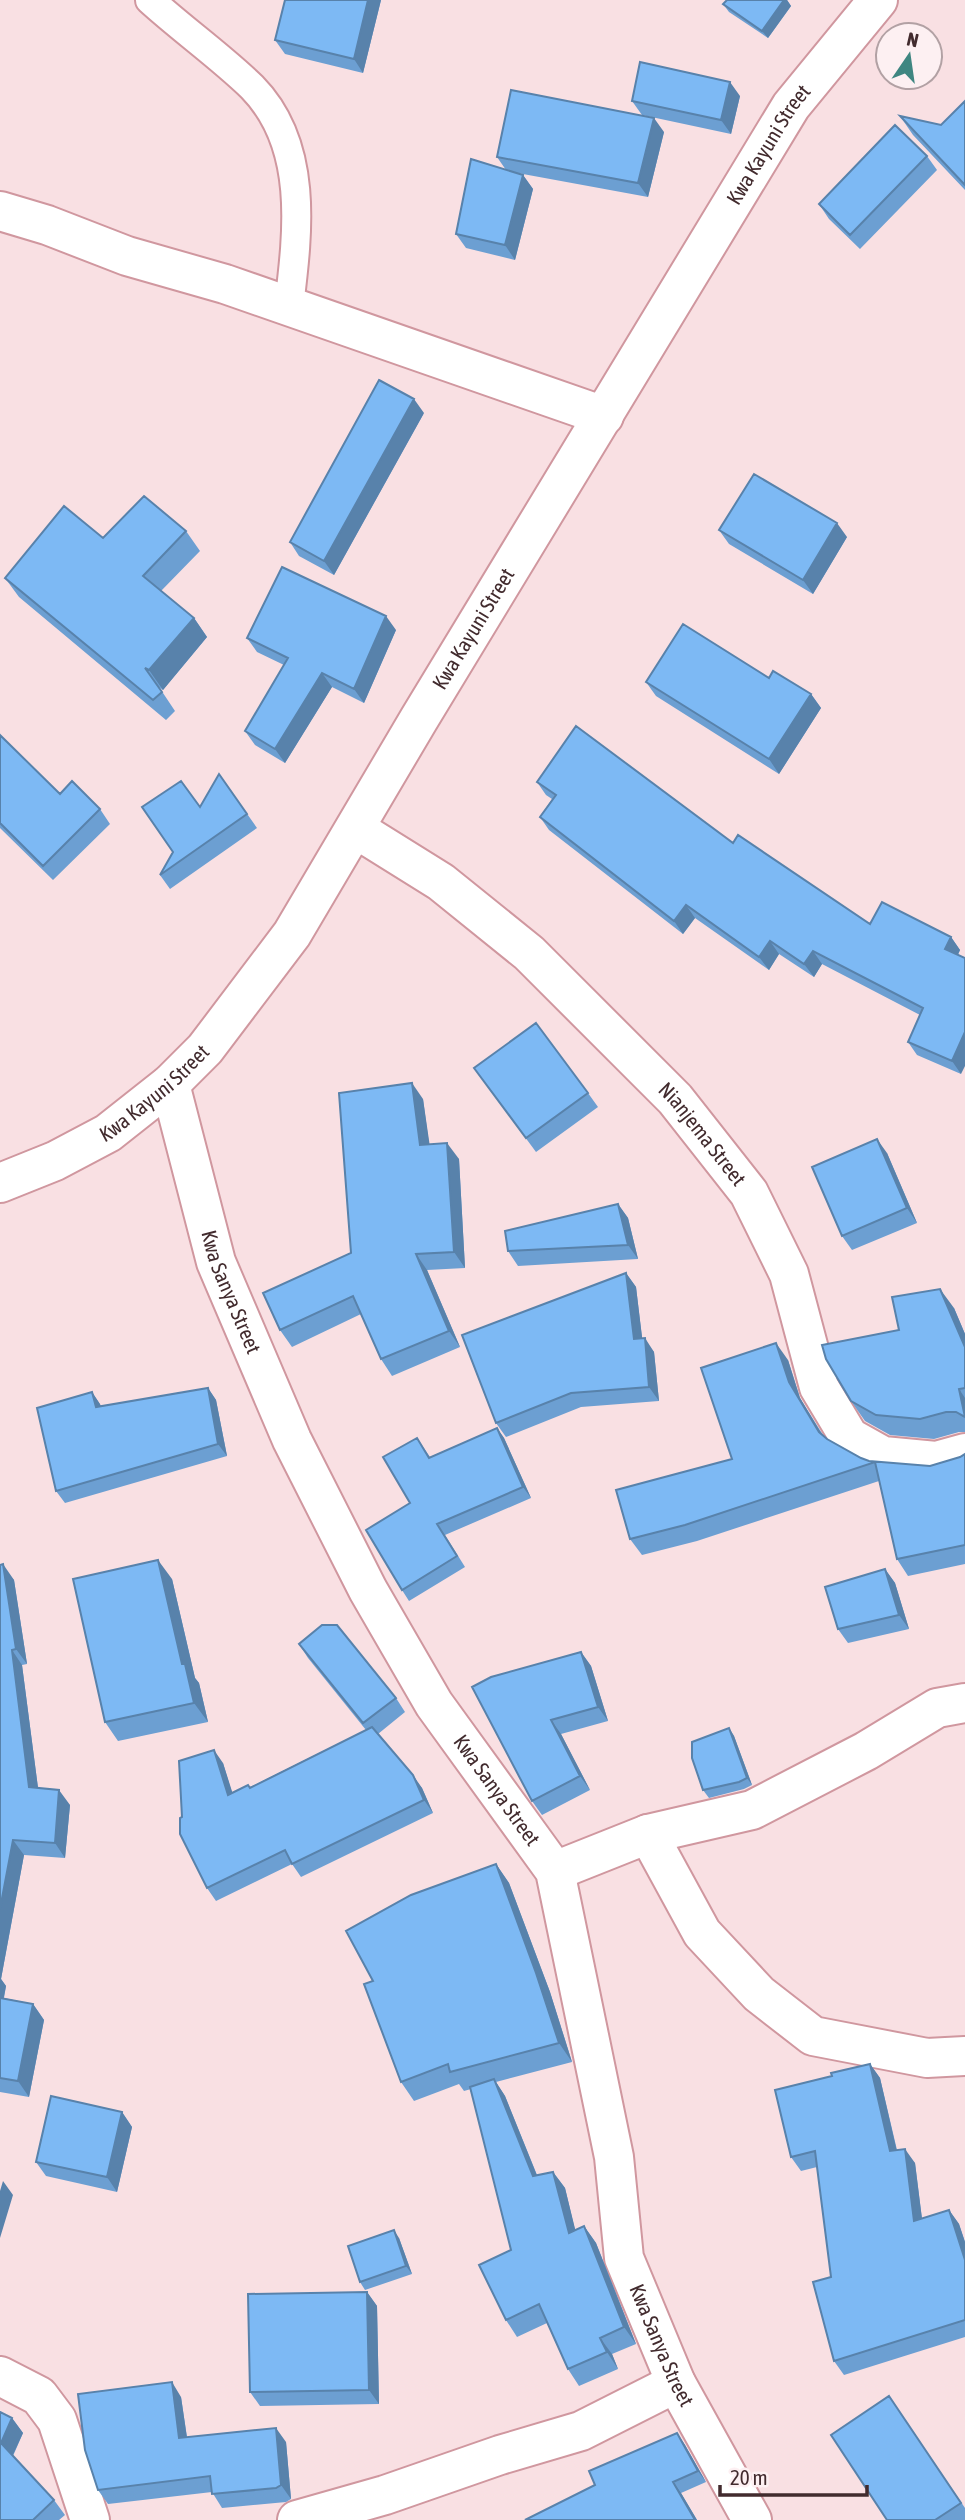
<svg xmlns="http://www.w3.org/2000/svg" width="965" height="2520" font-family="'Asap Condensed',sans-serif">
  <rect width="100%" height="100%" fill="#f9e0e3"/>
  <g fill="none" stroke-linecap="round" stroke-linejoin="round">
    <g stroke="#d0979f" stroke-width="32">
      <path id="service" d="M150,0C183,30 220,56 252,87C309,145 298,232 289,306"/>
    </g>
    <g stroke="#d0979f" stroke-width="42">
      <g id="minor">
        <path d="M0,211L47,225L127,256L225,284L604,416"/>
        <path id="s1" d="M356,829L441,882L529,953L675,1099L749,1193L789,1274L819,1387L849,1437L883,1456L936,1461L965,1453"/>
        <path id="s2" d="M170,1084L216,1262L292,1440L368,1590L434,1704L555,1871L614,2157L624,2258L676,2383L752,2520"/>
        <path d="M648,1834L702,1933L759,1994L813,2036L927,2058L965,2056"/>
        <path d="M555,1871L648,1834L752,1810L866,1751L937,1708L965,1703"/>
        <path d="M0,2376L39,2396L57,2420L90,2520"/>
        <path d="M297,2520L385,2495L500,2455L581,2431L676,2383"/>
      </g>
    </g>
    <g stroke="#d0979f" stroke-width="42">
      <g id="tertiary">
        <path id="s3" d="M0,1183L55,1161L108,1133L170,1084L205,1049L292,934L419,719L791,106L878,0"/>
      </g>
    </g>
    <use href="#service" stroke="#fff" stroke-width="28"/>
    <use href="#minor" stroke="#fff" stroke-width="38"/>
    <use href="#tertiary" stroke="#fff" stroke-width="38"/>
  </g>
  <path fill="#6c9fd2" d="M381,0L363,73L285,54L275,40Z
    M727,0H787L791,6L768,38L729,12L723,4Z
    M740,96L731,134L642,115L632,101Z
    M965,101V190L913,135L900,116L941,125Z
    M664,132L648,197L512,172L523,175L533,189L515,260L466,248L456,234L506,170L497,157Z
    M927,156L937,170L860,249L829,219L819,204Z
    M424,413L334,575L299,556L290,542Z
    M719,530L847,537L813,594L729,544Z
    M186,531L200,551L161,591L194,618L207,637L163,690L159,687L175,711L166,720L19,597L5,578L103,538Z
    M396,630L364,703L332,687L285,763L255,745L245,731L284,665L257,652L247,638Z
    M769,678L811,694L821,708L779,774L656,696L646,682Z
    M0,735L60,794L100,809L110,824L53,880L0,828Z
    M219,774L257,828L170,889L160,875Z
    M537,782L733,843L870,924L951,937L960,950L958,955L961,1074L917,1055L908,1042L920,1015L822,964L814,977L779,954L769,970L695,918L683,934L549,830L540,817L552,799L546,795Z
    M474,1068L588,1093L598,1107L536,1152Z
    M423,1099L429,1144L459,1159L465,1268L427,1270L460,1347L392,1376L381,1359L361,1314L292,1347L280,1330L351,1253Z
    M887,1153L917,1223L852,1250L842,1236Z
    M618,1204L628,1218L638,1259L518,1266L508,1251Z
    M626,1273L636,1287L642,1338L654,1352L659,1401L581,1407L506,1437L496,1423Z
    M954,1308L965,1334V1432H959L934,1439L890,1435L865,1421L851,1401L899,1330Z
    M788,1360L800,1398L823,1435L827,1439L861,1458L869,1461L930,1466L960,1457L965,1454V1564L908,1576L897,1559L879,1481L697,1541L642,1555L630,1539L732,1459Z
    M208,1388L216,1400L227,1456L65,1503L56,1491L92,1392L101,1406Z
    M497,1428L504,1438L531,1498L445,1535L465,1567L409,1601L402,1590L417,1438L430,1457Z
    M0,1565L14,1580L27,1664L22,1665L38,1788L70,1805L65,1858L24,1855L1,1979L6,1986L4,1998L33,2004L44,2020L29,2097L0,2092Z
    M885,1569L895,1583L909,1629L848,1643L838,1629Z
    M172,1579L195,1678L199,1683L208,1722L118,1741L105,1722Z
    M299,1644L396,1698L405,1712L378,1734L422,1788L433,1813L301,1877L292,1864L216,1901L207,1888L182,1817L223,1763L232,1793L250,1787L366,1730L308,1658Z
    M581,1652L591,1666L608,1721L561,1734L590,1790L542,1815L532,1801L491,1677Z
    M729,1728L734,1736L752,1785L744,1789L709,1798L703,1790Z
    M496,1864L509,1883L550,1992L572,2062L496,2082L505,2096L537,2175L553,2172L565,2188L575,2230L584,2226L596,2243L636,2344L612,2354L618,2369L579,2386L568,2369L547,2323L517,2337L506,2320L511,2250L471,2089L464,2091L459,2084L414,2101L401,2082L373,1981Z
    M870,2064L880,2078L897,2150L915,2163L922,2219L949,2210L959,2224L965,2242V2337L844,2375L834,2361L831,2277L817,2167L801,2171L791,2157L832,2076Z
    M122,2112L132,2127L117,2192L46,2176L36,2162Z
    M399,2238L412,2274L365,2290L360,2282Z
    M367,2292L377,2306L379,2404L260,2406L250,2392Z
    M889,2396L965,2508V2520H887Z
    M181,2397L187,2437L286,2442L291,2499L286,2502L222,2508L212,2492L108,2504L98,2490Z
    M12,2418L23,2433L13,2456L54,2500L65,2515L59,2520H0Z
    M677,2433L685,2445L706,2482L681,2493L697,2520H525L595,2485Z"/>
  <path fill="#5882ab" d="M368,0H381L363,73L354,59Z
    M784,0H787L791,6L768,38L762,31Z
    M730,82L740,96L731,134L721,120Z
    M654,118L664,132L648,197L638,183Z
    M523,175L533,189L515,260L505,245Z
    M414,399L424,413L334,575L324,561Z
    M837,523L847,537L813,594L803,580Z
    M386,616L396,630L364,703L354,689Z
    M194,618L207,637L163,690L149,670Z
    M322,673L332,687L285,763L275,749Z
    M811,694L821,708L779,774L769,759Z
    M686,905L695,918L683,934L674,921Z
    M951,937L960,950L954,962L945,949Z
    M770,941L779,954L769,970L759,957Z
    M813,951L822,964L814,977L804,964Z
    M965,1032V1066L961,1074L952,1061Z
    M412,1083L423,1099L432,1161L420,1145Z
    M877,1139L887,1153L917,1223L907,1208Z
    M447,1143L459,1159L465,1268L454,1252Z
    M618,1204L628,1218L638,1259L628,1245Z
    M416,1254L427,1270L460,1347L449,1331Z
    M626,1273L636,1287L644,1353L634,1339Z
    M940,1289L954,1308L965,1334V1347Z
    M645,1338L654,1352L659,1401L649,1387Z
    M776,1343L788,1360L800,1398L830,1448L819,1432L789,1382Z
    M208,1388L216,1400L227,1456L218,1444Z
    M959,1389L965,1398V1417Z
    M92,1392L100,1404L105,1419L96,1407Z
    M497,1428L504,1438L531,1498L523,1487Z
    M158,1560L172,1579L195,1678L199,1683L208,1722L194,1703L182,1664Z
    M3,1564L14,1580L27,1664L16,1649Z
    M885,1569L895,1583L909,1629L899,1615Z
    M12,1650L22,1665L40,1803L29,1787Z
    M581,1652L591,1666L608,1721L598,1707Z
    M551,1720L561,1734L590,1790L580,1776Z
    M729,1728L734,1736L752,1785L747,1778Z
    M214,1750L223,1763L237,1807L228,1795Z
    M413,1775L422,1788L433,1813L424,1800Z
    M59,1790L70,1805L65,1858L55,1843Z
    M13,1840L24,1855L1,1979L6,1986L1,2011L0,2010V1909Z
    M496,1864L509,1883L550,1992L572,2062L559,2043Z
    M33,2004L44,2020L29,2097L18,2081Z
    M870,2064L880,2078L900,2165L890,2151Z
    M494,2079L505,2096L544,2193L533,2176Z
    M122,2112L132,2127L117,2192L107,2177Z
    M905,2149L915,2163L924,2235L914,2221Z
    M553,2172L565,2188L580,2249L569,2233Z
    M3,2181L13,2195L0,2238V2191Z
    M949,2210L959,2224L965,2242V2260Z
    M584,2226L596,2243L636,2344L624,2327Z
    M394,2230L399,2238L412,2274L406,2266Z
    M367,2292L377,2306L379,2404L369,2390Z
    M600,2338L612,2354L618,2369L607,2352Z
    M172,2382L181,2397L189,2452L179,2438Z
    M12,2418L23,2433L11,2459L1,2443Z
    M276,2428L286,2442L291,2499L281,2485Z
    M677,2433L685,2445L706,2482L698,2471Z
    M673,2482L681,2493L697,2520H695Z"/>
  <path fill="#7db9f4" stroke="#5882ab" stroke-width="2" d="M285,0H368L354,59L275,40Z
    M727,0H784L762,31L723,4Z
    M640,62L730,82L721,120L632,101Z
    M511,90L654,118L638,183L497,157Z
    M965,101V185L900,116L941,125Z
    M895,125L927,156L850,235L819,204Z
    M471,159L523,175L505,245L456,234Z
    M379,380L414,399L324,561L290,542Z
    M754,474L837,523L803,580L719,530Z
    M144,496L186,531L143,576L194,618L149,670L145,668L162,692L153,700L5,578L64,506L103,538Z
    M282,567L386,616L354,689L322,673L275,749L245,731L288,658L247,638Z
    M683,624L769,678L773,671L811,694L769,759L646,682Z
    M576,726L733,843L738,835L870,924L882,902L951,937L945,949L965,958V1032L952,1061L908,1042L923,1008L813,951L804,964L770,941L759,957L686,905L674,921L540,817L556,795L537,782Z
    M0,735L60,794L72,781L100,809L43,866L0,823Z
    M219,774L247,814L160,875L173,852L142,807L181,781L200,807Z
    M536,1023L588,1093L526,1138L474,1068Z
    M412,1083L420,1145L447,1143L454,1252L416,1254L449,1331L381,1359L353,1296L280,1330L263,1293L351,1253L339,1093Z
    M877,1139L907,1208L842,1236L812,1167Z
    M618,1204L628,1245L508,1251L505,1231Z
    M626,1273L634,1339L645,1338L649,1387L571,1393L496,1423L462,1335Z
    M940,1289L965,1347V1388L959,1389L965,1417L956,1412H946L920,1419L876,1415L851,1401L826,1359L822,1345L899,1330L892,1297Z
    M776,1343L789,1382L819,1432L827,1439L861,1458L869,1461L930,1466L960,1457L965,1454V1545L897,1559L875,1462L685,1525L630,1539L616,1490L732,1459L701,1368Z
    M208,1388L218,1444L56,1491L37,1408L92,1392L96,1407Z
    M497,1428L523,1487L437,1524L457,1556L402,1590L366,1530L410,1503L383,1457L417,1438L429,1458Z
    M158,1560L182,1664H185L194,1703L105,1722L73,1579Z
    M3,1564L16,1649L12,1650L29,1787L59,1790L55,1843L13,1840L0,1909V1565Z
    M885,1569L899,1615L838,1629L825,1587Z
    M322,1625H337L396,1698L363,1723L299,1644Z
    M581,1652L598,1707L551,1720L580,1776L532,1801L472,1687L491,1677Z
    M372,1727L413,1775L424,1800L292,1864L285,1850L207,1888L180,1834V1818L182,1817L179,1761L214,1750L228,1795L248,1785L250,1788Z
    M729,1728L747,1778L739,1782L703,1790L692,1758V1742Z
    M496,1864L536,1973L559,2043L450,2072L448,2064L401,2082L364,1984L373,1981L346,1931L411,1895Z
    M0,1998L33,2004L18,2081L0,2078Z
    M870,2064L890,2151L905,2149L914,2221L949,2210L965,2260V2320L834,2361L813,2282L831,2277L815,2151L791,2157L775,2090L832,2076L831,2073Z
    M494,2079L533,2176L553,2172L569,2233L584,2226L624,2327L600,2338L607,2352L568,2369L539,2304L506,2320L479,2265L511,2250L470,2087Z
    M51,2096L122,2112L107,2177L36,2162Z
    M394,2230L406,2266L360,2282L348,2246Z
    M367,2292L369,2390L250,2392L248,2294Z
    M172,2382L179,2438L276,2428L281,2485L276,2488L212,2494L210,2476L98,2490L85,2450L78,2394Z
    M889,2396L961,2503L935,2520H887L831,2435Z
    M0,2412L12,2418L1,2443L54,2500L33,2520H0Z
    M677,2433L698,2471L673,2482L695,2520H525L595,2485L589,2471Z"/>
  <g text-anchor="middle" stroke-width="5" stroke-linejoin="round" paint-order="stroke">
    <g font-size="21" fill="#422b2e" stroke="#fdf0f2">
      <text dy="7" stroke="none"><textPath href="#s3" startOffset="1314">Kwa Kayuni Street</textPath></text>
      <text dy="7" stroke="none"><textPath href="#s3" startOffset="747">Kwa Kayuni Street</textPath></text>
      <text dy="7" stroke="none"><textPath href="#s3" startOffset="180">Kwa Kayuni Street</textPath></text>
      <text dy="7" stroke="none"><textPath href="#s1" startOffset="464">Nianjema Street</textPath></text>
      <text dy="7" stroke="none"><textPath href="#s2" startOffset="217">Kwa Sanya Street</textPath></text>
      <text dy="7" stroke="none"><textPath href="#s2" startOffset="784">Kwa Sanya Street</textPath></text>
      <text dy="7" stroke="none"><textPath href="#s2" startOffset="1372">Kwa Sanya Street</textPath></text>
    </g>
  </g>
  <g transform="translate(909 56) rotate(13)"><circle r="33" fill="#fdf0f2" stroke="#b2a1a4" stroke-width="2"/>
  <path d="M0-5L12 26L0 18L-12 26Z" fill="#3f8681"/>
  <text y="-10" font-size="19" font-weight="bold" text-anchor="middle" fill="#422b2e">N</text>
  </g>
  <path d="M720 2485v10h147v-10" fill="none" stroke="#422b2e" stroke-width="3.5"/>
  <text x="730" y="2485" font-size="21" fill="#422b2e" stroke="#fdf0f2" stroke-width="5" paint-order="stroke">20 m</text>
</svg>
